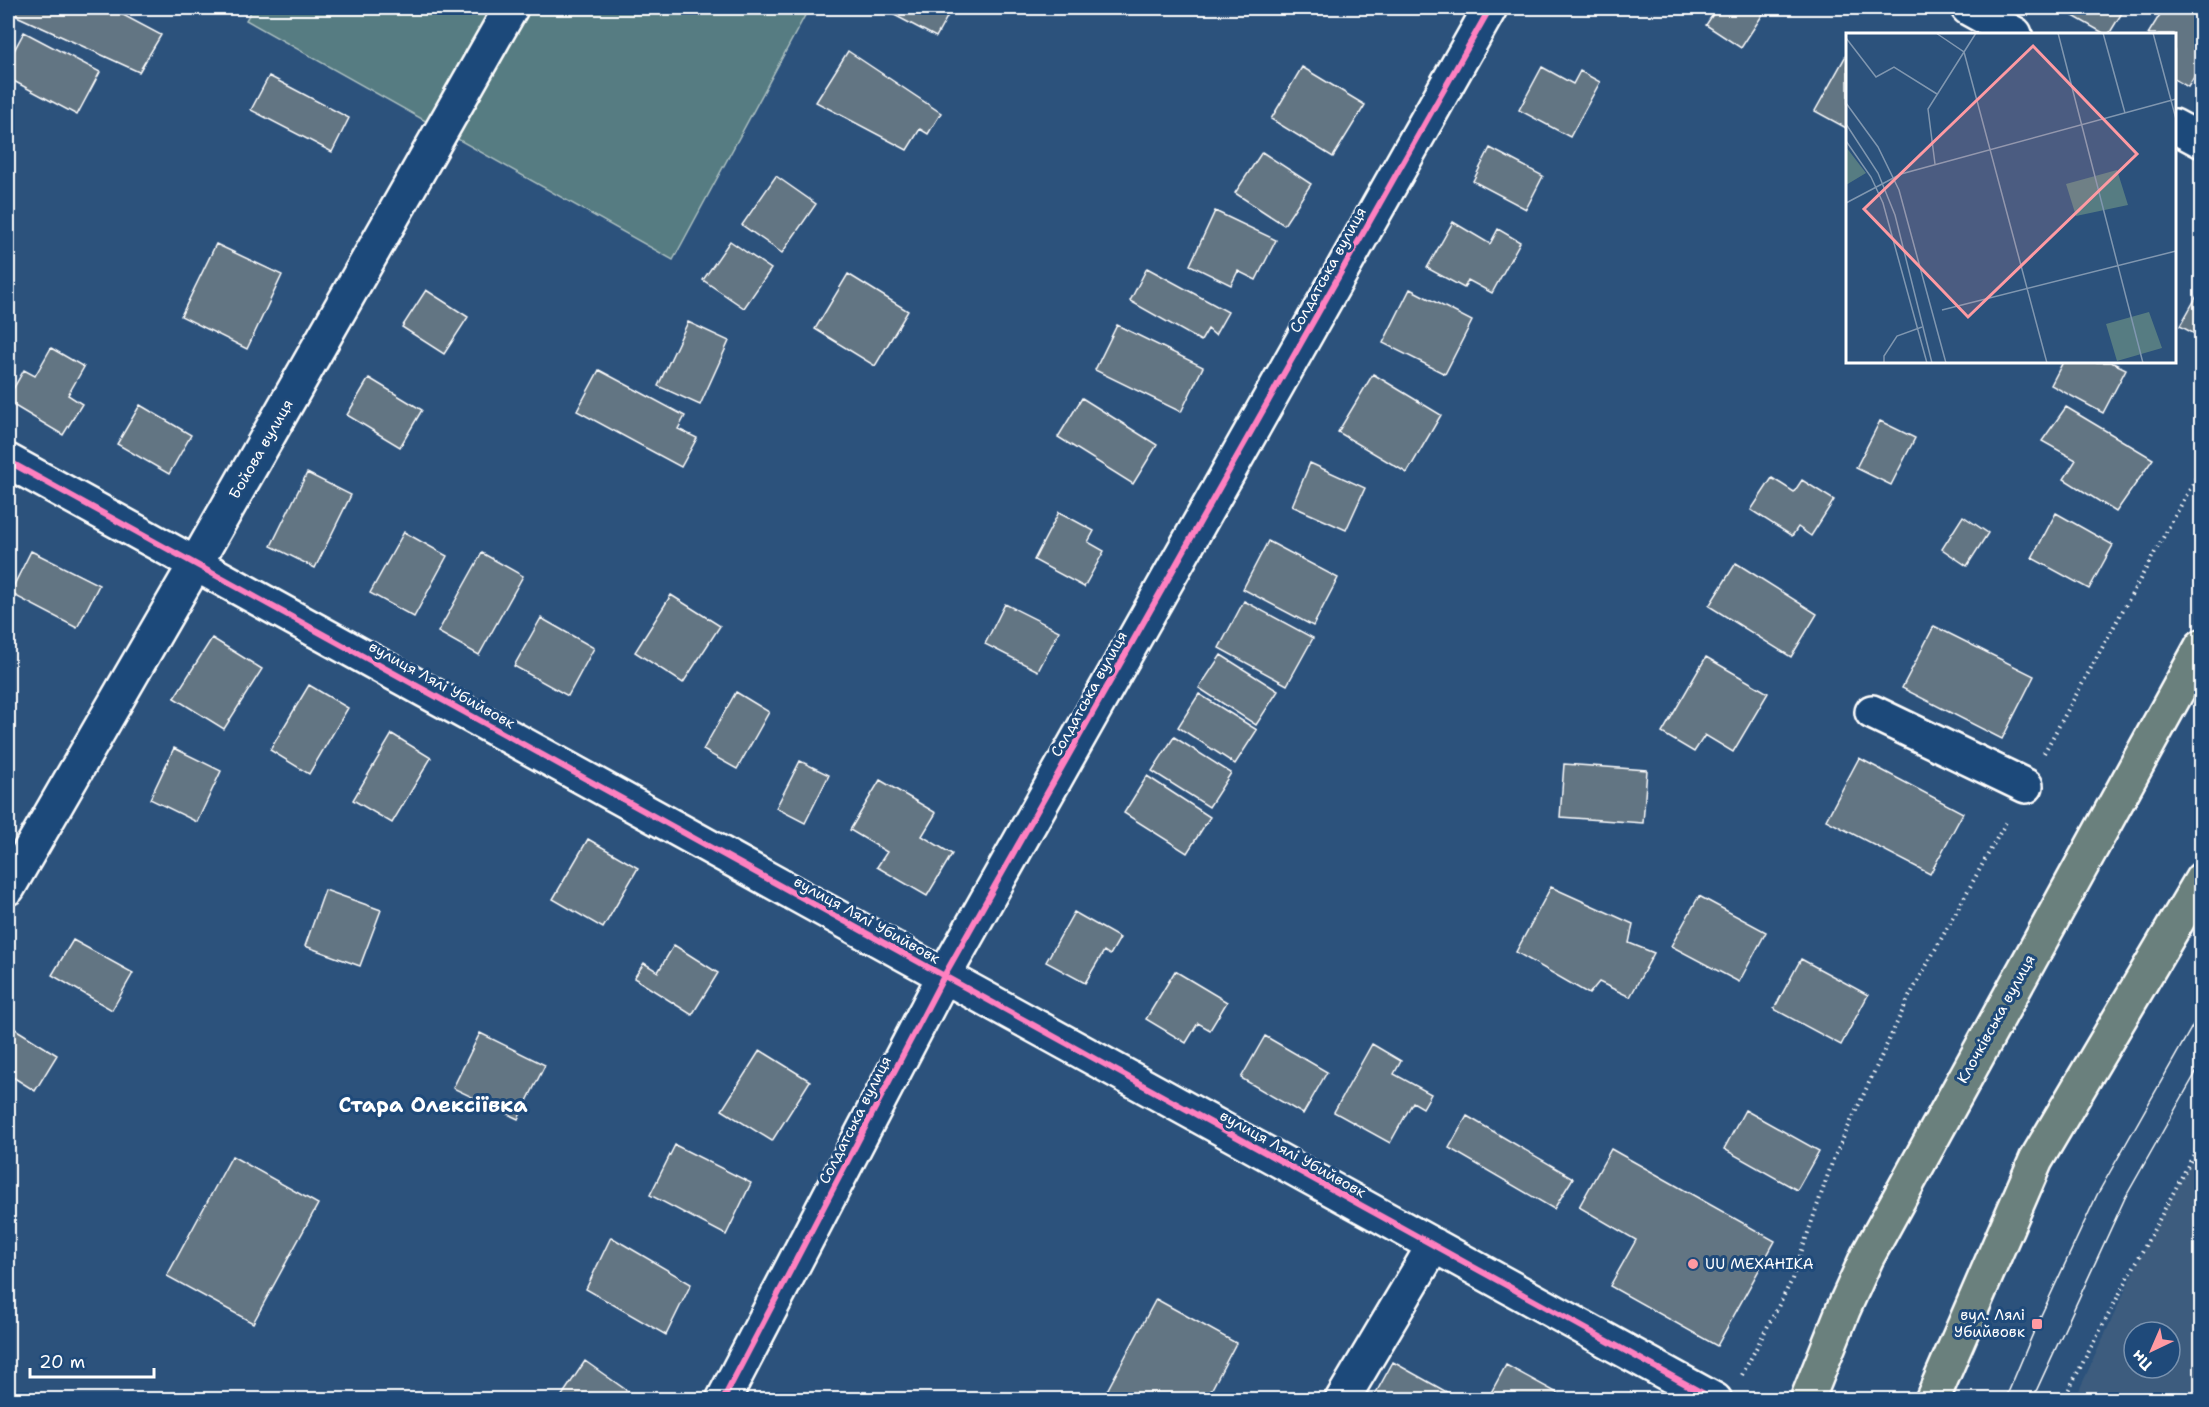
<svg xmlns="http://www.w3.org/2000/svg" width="2209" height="1407" font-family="'Shantell Sans',sans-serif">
  <rect width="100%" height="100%" fill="#2c527c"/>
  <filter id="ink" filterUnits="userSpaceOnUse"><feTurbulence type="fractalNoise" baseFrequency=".0167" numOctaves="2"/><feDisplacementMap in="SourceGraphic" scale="12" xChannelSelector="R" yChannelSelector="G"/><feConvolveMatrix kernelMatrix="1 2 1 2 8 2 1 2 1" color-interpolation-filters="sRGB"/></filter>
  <g filter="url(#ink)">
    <path fill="#3c5c7e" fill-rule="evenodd" d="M2201,1142V1399H2075L2152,1232ZM2134,1332H2170V1368H2134Z"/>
    <path fill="#567c82" stroke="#aabec0" stroke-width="1.5" d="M253,8H809L673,260L246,20Z"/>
    <path fill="#627483" stroke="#fff" stroke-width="1.5" d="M12,8H110L161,35L139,72L10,13Z
      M881,8H952L936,37Z
      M1717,8H1767L1741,48L1706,25Z
      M2059,8H2125L2109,34H2105Z
      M2164,8H2202V64L2188,87L2174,79V34H2148Z
      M24,32L100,72L77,115L8,78V62Z
      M848,51L941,113L928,134L920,129L907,150L816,102Z
      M1848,52V129L1815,111Z
      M1302,67L1365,105L1333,157L1271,119Z
      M1542,67L1573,84L1580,71L1600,82L1570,137L1519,110Z
      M269,76L349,118L332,152L251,110Z
      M1490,148L1543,176L1526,209L1473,181Z
      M1262,152L1311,184L1284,225L1235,193Z
      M776,176L816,204L782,253L742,225Z
      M1215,211L1276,240L1256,280L1238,271L1231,285L1190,265Z
      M1453,222L1490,244L1498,229L1520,242L1492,293L1468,280L1464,288L1427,268Z
      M730,241L771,269L744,308L703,280Z
      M216,244L282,275L247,349L181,316Z
      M1147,268L1228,312L1215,335L1208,329L1201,341L1130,301Z
      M848,274L908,311L875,366L815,329Z
      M2202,287V338L2180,326Z
      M1410,289L1472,321L1445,374L1383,343Z
      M426,290L468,317L444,354L402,327Z
      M688,322L729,341L700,405L658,386Z
      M1117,325L1203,367L1181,412L1095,370Z
      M51,348L84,367L68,395L82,404L63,435L8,402V398L24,370L35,376Z
      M2063,362H2111L2126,369L2103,413L2051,385Z
      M599,370L685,416L678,429L697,438L681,467L577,411Z
      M1373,374L1441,415L1407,473L1338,432Z
      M369,378L422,410L400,447L347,415Z
      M1082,398L1157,445L1133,484L1058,437Z
      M140,405L191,435L169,474L117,444Z
      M2066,407L2153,459L2116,512L2064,479L2076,460L2042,441Z
      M1880,421L1915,438L1891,485L1856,468Z
      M1310,463L1365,488L1346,530L1292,506Z
      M307,473L351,495L315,568L271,546Z
      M1772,478L1794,492L1802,480L1834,500L1811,536L1798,527L1792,536L1751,510Z
      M1059,512L1094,531L1088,542L1104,551L1084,587L1034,560Z
      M2056,513L2113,545L2089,589L2032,558Z
      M1963,516L1988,533L1967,566L1942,549Z
      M404,532L447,556L414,617L370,593Z
      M1268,541L1338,578L1313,626L1243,589Z
      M31,551L99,585L77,628L10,593Z
      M482,553L523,576L479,655L438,632Z
      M1736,563L1817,614L1791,657L1709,606Z
      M671,595L720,626L683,683L635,652Z
      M1244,601L1313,638L1287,685L1219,648Z
      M1005,604L1059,631L1038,671L985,644Z
      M541,618L594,648L568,696L514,666Z
      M1934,626L2034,676L2002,739L1902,688Z
      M212,638L262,669L224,729L174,698Z
      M1221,655L1278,691L1256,725L1199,688Z
      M1706,657L1768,693L1733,752L1705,735L1694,752L1662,733Z
      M309,685L348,708L309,774L270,750Z
      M736,692L769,712L737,769L703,750Z
      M1199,694L1257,730L1235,764L1178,727Z
      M392,734L431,758L392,823L353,800Z
      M1174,737L1231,773L1209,807L1152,771Z
      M174,748L221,771L197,822L150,799Z
      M1859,758L1963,813L1930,874L1826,820Z
      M800,761L829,775L805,823L776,808Z
      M1564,764L1647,770L1643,823L1560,817Z
      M1147,776L1210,817L1187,853L1124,813Z
      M880,780L936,813L922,836L952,854L927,896L877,867L887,852L850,830Z
      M588,839L638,868L603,928L553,899Z
      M1551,887L1633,924L1629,943L1654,953L1630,997L1599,982L1589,994L1516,952Z
      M325,890L381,910L360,966L305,946Z
      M1699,896L1766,932L1739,982L1671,946Z
      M1074,912L1120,938L1110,955L1104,951L1085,983L1046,962Z
      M73,940L133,973L112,1010L52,975Z
      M674,945L718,973L692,1015L634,978L644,963L658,972Z
      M1801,959L1868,995L1841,1045L1774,1009Z
      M1175,971L1227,1002L1210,1030L1198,1023L1186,1043L1146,1019Z
      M12,1027L57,1055L35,1091L8,1074V1034Z
      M480,1033L545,1065L518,1119L453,1088Z
      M1265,1036L1327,1072L1303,1114L1241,1078Z
      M1372,1044L1401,1061L1394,1074L1431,1094L1423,1108L1413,1102L1390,1143L1334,1112Z
      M760,1050L810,1081L772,1141L722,1110Z
      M1745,1110L1819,1151L1797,1190L1724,1149Z
      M1467,1116L1573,1178L1554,1209L1449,1148Z
      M675,1145L751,1183L726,1235L650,1195Z
      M1611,1149L1775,1241L1717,1346L1610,1286L1636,1240L1579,1207Z
      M232,1156L318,1204L253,1323L167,1276Z
      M611,1237L691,1284L666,1335L586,1289Z
      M1156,1299L1236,1343L1206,1400H1102Z
      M585,1361L636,1397L634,1400H559Z
      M1393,1362L1461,1400H1372Z
      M1506,1365L1570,1400H1487Z"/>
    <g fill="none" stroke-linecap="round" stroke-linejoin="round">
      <g stroke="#fff" stroke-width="38">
        <path id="minor" d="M1968,8L2015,34
          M2174,126L2202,141
          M8,461L1715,1400
          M1872,712L2026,786
          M8,888L196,563L511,8
          M723,1400L944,976L1490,8
          M1342,1400L1434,1245"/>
      </g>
      <g stroke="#fff" stroke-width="38">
        <path id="major" d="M1807,1400L1843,1310L1867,1257L2202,646
          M1932,1400L2036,1160L2202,879"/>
      </g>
      <path stroke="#fff" stroke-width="4" stroke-dasharray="1.5 4.5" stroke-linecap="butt" d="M2044,753L2202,467
        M1742,1375L1791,1282L1833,1160L1909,997L2007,820
        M2063,1400L2202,1139"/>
      <use href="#minor" stroke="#1f4a7a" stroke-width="33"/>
      <use href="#major" stroke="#6a807d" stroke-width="33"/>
      <path stroke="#fff" stroke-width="1.5" d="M2005,1400L2037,1324L2097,1195L2202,1009
        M2032,1400L2125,1198L2202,1062"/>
      <g stroke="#1f4a7a" stroke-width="10">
        <path id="cycleway" d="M8,461L1715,1400
          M723,1400L944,976L1490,8"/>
      </g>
      <use href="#cycleway" stroke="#ff80c0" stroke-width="6"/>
    </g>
  </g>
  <g fill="#ff9aa2" stroke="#1f4a7a" stroke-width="2">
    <circle cx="1693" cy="1264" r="6"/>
    <rect x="2031" y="1318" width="12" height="12" rx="3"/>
  </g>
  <g text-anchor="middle" stroke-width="6" stroke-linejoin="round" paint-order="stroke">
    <g font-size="15" fill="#fff" stroke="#1f4a7a">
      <text transform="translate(1328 270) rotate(-61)" y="5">Солдатська вулиця</text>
      <text transform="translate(261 449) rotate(-60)" y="5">Бойова вулиця</text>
      <text transform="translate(442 685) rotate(29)" y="5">вулиця Лялі Убийвовк</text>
      <text transform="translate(1089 694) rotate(-61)" y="5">Солдатська вулиця</text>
      <text transform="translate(867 920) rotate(29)" y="5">вулиця Лялі Убийвовк</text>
      <text transform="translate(1996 1019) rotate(-61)" y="5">Клочківська вулиця</text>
      <text transform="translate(855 1120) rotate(-63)" y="5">Солдатська вулиця</text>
      <text transform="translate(1293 1154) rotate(29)" y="5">вулиця Лялі Убийвовк</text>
    </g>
    <g font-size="15" fill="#fff" stroke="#1f4a7a" text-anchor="start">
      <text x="1705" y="1269">UU МЕХАНІКА</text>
      <text x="2025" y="1320" text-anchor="end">вул. Лялі<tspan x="2025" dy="17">Убийвовк</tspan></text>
    </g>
    <g font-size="21" font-weight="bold" fill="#fff" stroke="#1f4a7a">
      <text x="433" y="1112">Стара Олексіївка</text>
    </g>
  </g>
  <g transform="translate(1846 33)">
    <rect width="330" height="330" fill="#2c527c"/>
    <path d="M0,114L20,140L0,152ZM271,137L282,172L230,183L220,151ZM303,279L316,315L271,328L260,291Z" fill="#567c82"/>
    <path fill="none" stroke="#8097b0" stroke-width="1.5" d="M90,0L118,19L201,330M212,0L297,330M257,0L279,80M307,0L330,86M0,5L30,44L48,34L91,61M0,70L32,114L53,157L100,330M0,91L32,140L49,182L86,330M0,108L25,144L37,170L81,330M89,131L82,76L130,0M0,170L55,141L330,66M96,277L330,218M38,330V323L51,303L76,294"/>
    <path fill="#ff9aa2" fill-opacity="0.15" stroke="#ff9aa2" stroke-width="3" d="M187,13L291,121L122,284L18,176Z"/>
    <rect width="330" height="330" fill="none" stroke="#fff" stroke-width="3"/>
  </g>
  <rect width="2209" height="1407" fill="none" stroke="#1f4a7a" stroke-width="30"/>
  <rect x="15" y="15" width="2179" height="1377" fill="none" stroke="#fff" stroke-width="2" filter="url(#ink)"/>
  <g transform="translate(2152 1350) rotate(224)"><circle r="28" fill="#1f4a7a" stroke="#7992af" stroke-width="1.5"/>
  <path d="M0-4.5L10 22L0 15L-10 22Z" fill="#ff9aa2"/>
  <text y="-9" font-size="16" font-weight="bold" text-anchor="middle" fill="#ffffff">Пн</text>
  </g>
  <path d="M30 1368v9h124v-9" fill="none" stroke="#ffffff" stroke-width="3"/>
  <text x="39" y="1368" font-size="18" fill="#ffffff" stroke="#1f4a7a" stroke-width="4.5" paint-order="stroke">20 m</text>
</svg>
